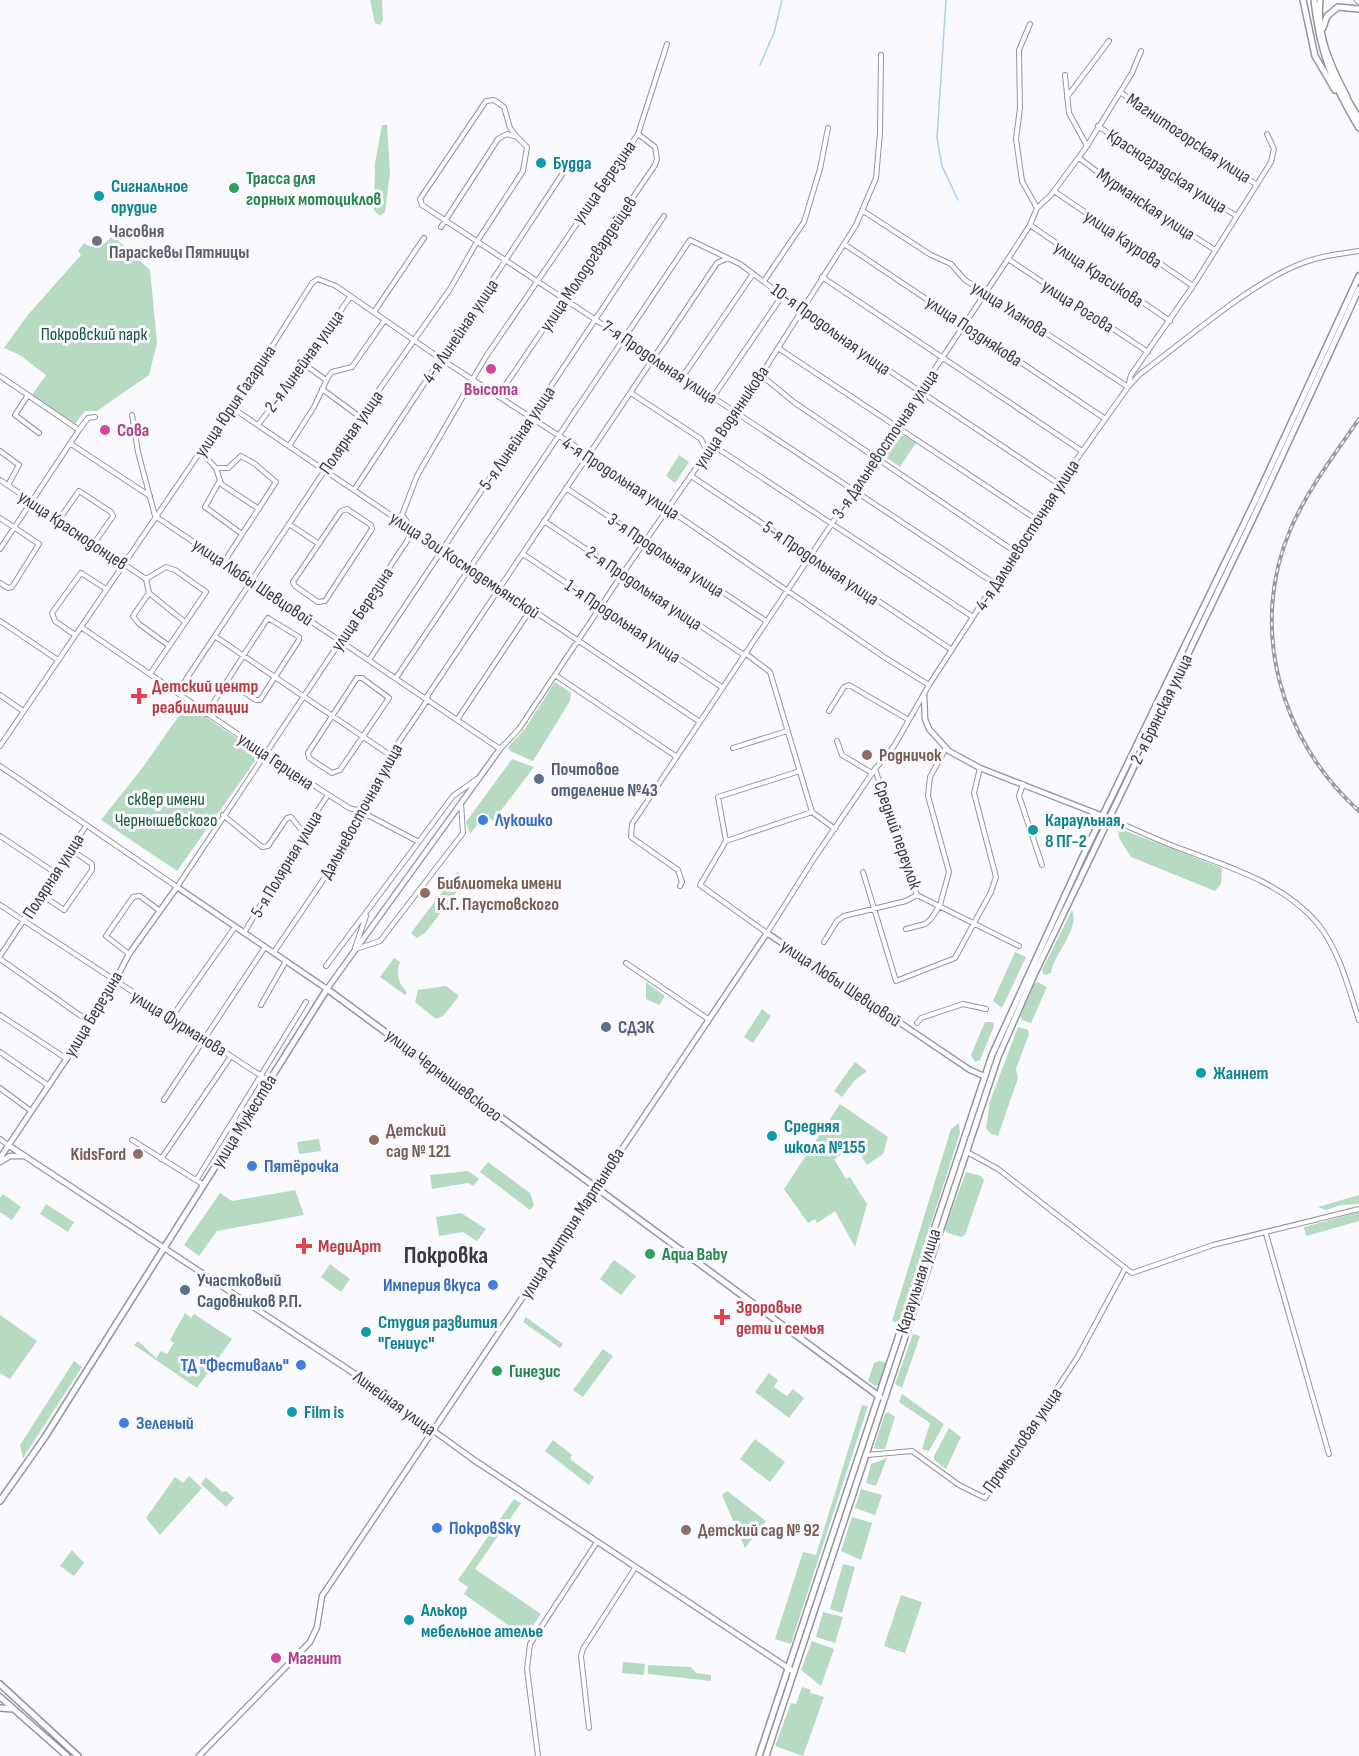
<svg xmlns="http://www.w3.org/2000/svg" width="1359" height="1756" font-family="'Sofia Sans Condensed',sans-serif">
  <rect width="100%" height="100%" fill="#f9f9fe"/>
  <path fill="#b6dbc2" d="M370,0H382L383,20L380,25L375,23Z
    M382,125H387L390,173L385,212L380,216L374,210L375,163Z
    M113,236L150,270L157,343L149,375L97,411H85L75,424L32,395L46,375L20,355L4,348L27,316L81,255L78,251L84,243C97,252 103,245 113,236Z
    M897,436H905L916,443L900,467L884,456Z
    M679,455L689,462L675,483L666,476Z
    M555,682L571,693L570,701L533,761L510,751L508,747L525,729Z
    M187,704L260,754L177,871L101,820L143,767Z
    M512,759L534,767L493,821L485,815L470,834L466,822Z
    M1118,828L1222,868L1221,884L1215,891L1131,857L1119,838Z
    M458,871L462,885L425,933L417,938L411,933Z
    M1072,910C1080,930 1054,953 1051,973L1044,975L1042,970Z
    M1015,952L1026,957L1002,1008L993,1001Z
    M394,958L400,962C396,973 398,984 407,992L405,995L380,977Z
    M646,982L665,996L659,1005L646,999Z
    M1037,982L1047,987L1031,1023L1022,1020L1020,1015L1034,984Z
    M446,986L459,996L443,1016L436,1019L415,1002L418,990Z
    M762,1009L771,1016L753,1043L744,1037Z
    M985,1022H993L994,1026L980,1060L975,1062L971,1055Z
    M1018,1027L1028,1030L1029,1034L1016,1069L1018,1078L998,1136L990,1133L986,1128L990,1101Z
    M855,1062L867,1071L855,1080L842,1097L834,1091Z
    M840,1104L888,1137L883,1154L867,1165L855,1146L834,1159L846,1179L850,1177L867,1204L855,1247L835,1211L817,1223L815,1219L808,1223L784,1189Z
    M959,1123L960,1133L899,1323L892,1321L951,1129Z
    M319,1139L321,1151L299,1154L297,1142Z
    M488,1162L530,1193L534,1205L530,1210L480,1172Z
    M468,1171L479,1179L473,1186L468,1183L432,1189L430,1175Z
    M966,1172L981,1176L984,1180L965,1235L961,1237L948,1233L945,1229Z
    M295,1190L304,1215L217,1231L199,1256L184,1245L220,1193L232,1201Z
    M3,1194L21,1207L12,1220L0,1212V1198Z
    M1359,1195V1204L1341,1205L1326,1210L1318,1207Z
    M46,1204L74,1222L68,1232L40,1214Z
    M1359,1212V1221L1306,1236L1304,1227Z
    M461,1213L486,1229L477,1241L463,1232L439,1236L436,1217Z
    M614,1260L636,1276L621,1295L600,1279Z
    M330,1264L350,1279L341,1292L321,1277Z
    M185,1313L191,1318L194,1314L232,1339L197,1388L134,1345L138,1341L156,1358L161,1351L167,1354L174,1343L170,1340Z
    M0,1315L37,1341L10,1379L0,1373Z
    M526,1317L563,1344L560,1348L523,1322Z
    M913,1334L920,1336L902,1388L895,1384Z
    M603,1349L613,1356L583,1397L573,1390Z
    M74,1361L82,1367L23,1458L20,1445Z
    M880,1361L886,1363L879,1385L875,1386L868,1381L874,1363Z
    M769,1373L778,1380L774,1387L787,1396L793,1389L804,1398L789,1418L755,1392Z
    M902,1394L944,1424L929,1451L922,1449L930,1423L899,1402Z
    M862,1405L868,1406L791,1644L775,1639L803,1552L816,1555Z
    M888,1412L895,1417L885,1449H876L874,1447L885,1414Z
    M949,1428L961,1437L946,1469L934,1460V1456Z
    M755,1439L785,1462L770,1482L740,1459Z
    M553,1440L572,1455L570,1459L594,1477L589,1485L545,1451Z
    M887,1458L876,1486L866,1483L871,1464Z
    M189,1476L202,1488L160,1535L146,1518L175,1477L183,1483Z
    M206,1477L222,1492L226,1491L234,1498L226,1507L201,1484Z
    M861,1489L882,1495L875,1515L855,1508Z
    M727,1491L766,1521L745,1548L722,1495Z
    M514,1499L521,1503L475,1569L541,1614L525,1637L464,1594L468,1587L458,1580Z
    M852,1517L872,1523L861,1560L841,1551Z
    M72,1550L84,1563L74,1576L60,1566Z
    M843,1564L855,1567L842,1613L830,1609Z
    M901,1595L922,1602L905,1653L884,1646Z
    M823,1612L843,1617L835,1643L816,1637Z
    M812,1641L834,1649L821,1686L801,1670Z
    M623,1662L645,1664L644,1675L622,1673Z
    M648,1665L691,1667L696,1673L711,1675V1681L648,1674Z
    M802,1687L811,1690L809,1699L811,1693L824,1697L803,1756L775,1746L791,1703L796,1704Z"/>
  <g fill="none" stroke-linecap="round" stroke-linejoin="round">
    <path stroke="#a8d0ee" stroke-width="1.5" d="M946,0L937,138L942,166L958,200
      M760,65L774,33L782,0"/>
    <g stroke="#94949f" stroke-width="6">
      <path id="minor" d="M1030,24L1019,50L1020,108L1016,139L1022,181L1037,208
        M1065,75L1069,113L1087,146
        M1120,92L1257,185
        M1067,97L1109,41
        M1098,126L1178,181L1237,216
        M517,137L510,128L504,107L494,100L486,101L420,199L422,205L994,583
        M1079,158L1112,183L1215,250
        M1054,191L1193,286
        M863,211L931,255L951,264L965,280L1128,387
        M1030,225L1170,321
        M844,244L1104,418
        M1008,259L1148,352
        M822,277L1082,451
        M764,281L804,222L820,169L828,128
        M374,312L424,238
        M778,348L1036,519
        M304,364L326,380
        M761,375L795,403L1014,551
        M0,376L79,430
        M683,376L753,274
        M1128,386L1131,375L1193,286L1271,162L1274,149L1267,134
        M322,389L360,417
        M631,393L701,439L706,449L714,446L973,617
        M28,395L15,415L39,433
        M498,396L655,165L657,159L655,147L638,134
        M713,397L782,296
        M231,407L407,526
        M132,415L138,452L155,516L500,749L519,729L623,573L761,375L856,225L876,178L880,133L881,55
        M258,425L304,364L350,297
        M71,444L150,496
        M289,446L314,407L328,377L332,372L352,367L384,321
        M0,451L19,465L8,485
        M201,452L216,468H228L241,456L255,464L276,482L224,562
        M216,468L221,484L259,509
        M691,476L952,650
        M0,480L146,579
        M219,482L205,507L242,534
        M566,488L766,621
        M354,490L565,170
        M347,509L371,525L372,529L325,601L318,602L295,586L293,582L341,511Z
        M0,518L39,544L12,587L8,588L0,583
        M58,521L79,491L111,512L113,516L93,545
        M544,521L744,655
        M289,524L319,544
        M413,530L700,722
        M0,549L79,430L88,418L95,417
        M523,554L723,688
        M149,593L185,622
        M0,621L58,660
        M81,627L290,770L349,808L360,811L419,842
        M75,635L55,621L52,613L81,573L106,589
        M216,637L390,755
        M745,653L770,672L812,812L835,829
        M369,660L664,216
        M150,674L206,592L175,570L166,567L146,579L149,593L133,616L139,624L168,645
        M555,675L677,757
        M357,678H362L389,698L340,770L332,773L309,758L308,753Z
        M396,678L690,240L740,264L834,334L1059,484
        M177,693L360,417L450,289L478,240L523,171L527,147L517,137L507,134L498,139L441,227
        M0,695L23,711
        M426,698L717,263L726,259
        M829,711L844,687L849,685L909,720
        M206,714C227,682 247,649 268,618L299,637V640L260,700H256L227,681
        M457,720L531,609
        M837,741L842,755L872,773
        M0,746L273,345L312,283L318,279L336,286L441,359L601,463L884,657L929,685
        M733,748L787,731
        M0,766L177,887L409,538L413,530L402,515L417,476L485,358L638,134L667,44
        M875,769L917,895L1019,946
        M1023,784L1019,796L1042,865
        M812,812L726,841L700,885L767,933L815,857L875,769L894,746L929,685L1059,484L1128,387L1140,374C1186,340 1249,284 1300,264C1319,256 1339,254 1359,251
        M223,815L262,847L268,846L287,818L291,817L303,832
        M1103,816C1126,825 1148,836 1171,845C1222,865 1281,880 1318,924C1340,952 1348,987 1359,1020
        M0,836L54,872
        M726,841L718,797L800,771
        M863,872L896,981L955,958L991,892L996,877L974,793L980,768
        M680,886L682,882L678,870L631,837L632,824L1008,259L1030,225L1037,208L1051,195L1087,146L1132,73L1141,51
        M40,894L64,910L92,870V864L70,849
        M0,905L269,1081
        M906,929L925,924L931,919L940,905L949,872L928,796L930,777L946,748
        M244,933L303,832L328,795
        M824,942L837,921L844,916L906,901L917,895
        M355,948L366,916
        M356,949L380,941L463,833L461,803
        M274,952L321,883L361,817L360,807L390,755L428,699
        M129,954L106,936L133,897L140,896L160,911
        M0,956L86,826
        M0,959L91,1023
        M626,963L708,1019
        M326,966L453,796L477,779
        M261,1005L286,961
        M0,1015L67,1059
        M171,1018L235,927
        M917,1023L921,1018L963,1004L986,1009
        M0,1052L49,1086
        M0,1088L31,1111
        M164,1100L265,947
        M0,1139L8,1145
        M132,1140L204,1185
        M967,1152L998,1169L1132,1273L1213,1245L1359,1209
        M161,1159L231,1056
        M197,1179L306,1002
        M1266,1234L1329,1454
        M867,1455L912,1451L959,1485L985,1498L1077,1358L1125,1269
        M589,1728L581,1656L583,1649L635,1568
        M538,1756L527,1669L530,1644L597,1542"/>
    </g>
    <g stroke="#94949f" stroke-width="7">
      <path id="tertiary" d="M924,695L925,719L929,729L949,751L980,768L1103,816
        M8,1145L355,1374L474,1460L794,1672
        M0,1158L102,1006L129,954L177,887L327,989L500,749
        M0,1162L10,1156H23
        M199,1756L310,1642L317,1627L322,1596L767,933L970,1070L984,1076"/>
    </g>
    <g stroke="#94949f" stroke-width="8">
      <path id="secondary" d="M0,1501L45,1437L327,989L880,1397"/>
    </g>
    <g stroke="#94949f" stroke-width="8">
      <path id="primary" d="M1303,0L1315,56L1335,90
        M1314,0C1320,53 1332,83 1359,128
        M1320,0C1316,35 1331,67 1347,97
        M1323,28L1327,16L1338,7L1359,9
        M1345,95L1359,119
        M0,1684L78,1756
        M0,1697L67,1756
        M0,1708L13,1709
        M759,1756L992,1055L1083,856L1254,503L1359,276
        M766,1756L998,1057L1034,975L1257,510L1359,289"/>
    </g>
    <g stroke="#94949f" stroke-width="8">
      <path id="trunk" d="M1358,0L1359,1"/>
    </g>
    <use href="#minor" stroke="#fff" stroke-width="4"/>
    <use href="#tertiary" stroke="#fff" stroke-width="4.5"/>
    <use href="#secondary" stroke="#fff" stroke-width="5"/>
    <use href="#primary" stroke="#fff" stroke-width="5"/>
    <use href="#trunk" stroke="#fff" stroke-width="6"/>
    <g stroke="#9a9a9f" stroke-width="4">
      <path id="rail" d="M1359,419C1335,454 1308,489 1291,528C1248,627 1280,740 1359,811"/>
    </g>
    <use href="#rail" stroke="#f9f9fe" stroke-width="1.5" stroke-dasharray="4.5" stroke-linecap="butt"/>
  </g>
  <g fill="#0f9aa8" stroke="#f9f9fe" stroke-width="2">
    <circle cx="541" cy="163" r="6"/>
    <circle cx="99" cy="196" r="6"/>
    <circle cx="1033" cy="830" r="6"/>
    <circle cx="1201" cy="1073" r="6"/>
    <circle cx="772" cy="1136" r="6"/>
    <circle cx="366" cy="1332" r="6"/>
    <circle cx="292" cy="1412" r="6"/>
    <circle cx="409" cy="1620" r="6"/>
  </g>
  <g fill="#2e9e5b" stroke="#f9f9fe" stroke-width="2">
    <circle cx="234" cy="188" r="6"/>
    <circle cx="650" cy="1254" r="6"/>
    <circle cx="497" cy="1371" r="6"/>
  </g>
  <circle fill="#6b7280" stroke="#f9f9fe" stroke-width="2" cx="97" cy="241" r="6"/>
  <g fill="#d1479c" stroke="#f9f9fe" stroke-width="2">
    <circle cx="491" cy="369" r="6"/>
    <circle cx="105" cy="430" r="6"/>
    <circle cx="276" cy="1658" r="6"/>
  </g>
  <g fill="#e0444e" stroke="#f9f9fe" stroke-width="2">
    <path d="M136 687h6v6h6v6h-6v6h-6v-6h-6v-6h6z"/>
    <path d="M301 1237h6v6h6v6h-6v6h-6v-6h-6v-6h6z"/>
    <path d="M719 1308h6v6h6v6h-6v6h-6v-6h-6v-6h6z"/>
  </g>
  <g fill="#8d6e63" stroke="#f9f9fe" stroke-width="2">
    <circle cx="867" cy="755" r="6"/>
    <circle cx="425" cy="893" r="6"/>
    <circle cx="374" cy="1140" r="6"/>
    <circle cx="138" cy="1154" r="6"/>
    <circle cx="686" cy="1530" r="6"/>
  </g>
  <g fill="#5c6f8a" stroke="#f9f9fe" stroke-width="2">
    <circle cx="539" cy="779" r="6"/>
    <circle cx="606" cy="1027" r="6"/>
    <circle cx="185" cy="1290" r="6"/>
  </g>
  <g fill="#3f7fe0" stroke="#f9f9fe" stroke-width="2">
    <circle cx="483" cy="820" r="6"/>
    <circle cx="252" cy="1166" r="6"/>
    <circle cx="493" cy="1285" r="6"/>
    <circle cx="301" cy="1365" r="6"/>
    <circle cx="124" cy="1423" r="6"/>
    <circle cx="437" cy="1528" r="6"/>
  </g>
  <g text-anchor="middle" stroke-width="6" stroke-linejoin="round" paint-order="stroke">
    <g font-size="18" fill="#39393e" stroke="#f9f9fe">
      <text transform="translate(1189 138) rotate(34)" y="6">Магнитогорская улица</text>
      <text transform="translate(1167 171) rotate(33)" y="6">Красноградская улица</text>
      <text transform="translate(604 182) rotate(-55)" y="6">улица Березина</text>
      <text transform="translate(1146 204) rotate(34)" y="6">Мурманская улица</text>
      <text transform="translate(1123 239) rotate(34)" y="6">улица Каурова</text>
      <text transform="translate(588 264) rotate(-56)" y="6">улица Молодогвардейцев</text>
      <text transform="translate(1099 274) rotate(34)" y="6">улица Красикова</text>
      <text transform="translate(1078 306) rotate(33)" y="6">улица Рогова</text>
      <text transform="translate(1010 309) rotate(33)" y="6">улица Уланова</text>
      <text transform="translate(831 329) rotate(36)" y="6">10-я Продольная улица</text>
      <text transform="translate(460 331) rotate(-56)" y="6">4-я Линейная улица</text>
      <text transform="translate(974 331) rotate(34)" y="6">улица Позднякова</text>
      <text transform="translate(304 361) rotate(-54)" y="6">2-я Линейная улица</text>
      <text transform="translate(660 362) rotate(34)" y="6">7-я Продольная улица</text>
      <text transform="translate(235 401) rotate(-56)" y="6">улица Юрия Гагарина</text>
      <text transform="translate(731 417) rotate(-56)" y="6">улица Водянникова</text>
      <text transform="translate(351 432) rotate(-55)" y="6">Полярная улица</text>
      <text transform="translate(517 438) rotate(-56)" y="6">5-я Линейная улица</text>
      <text transform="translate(885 444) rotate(-56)" y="6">3-я Дальневосточная улица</text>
      <text transform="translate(621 478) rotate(33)" y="6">4-я Продольная улица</text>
      <text transform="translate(73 530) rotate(34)" y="6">улица Краснодонцев</text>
      <text transform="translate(1027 535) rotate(-57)" y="6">4-я Дальневосточная улица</text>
      <text transform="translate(666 555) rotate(34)" y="6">3-я Продольная улица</text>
      <text transform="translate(821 563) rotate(34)" y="6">5-я Продольная улица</text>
      <text transform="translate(465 565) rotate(34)" y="6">улица Зои Космодемьянской</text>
      <text transform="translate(253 582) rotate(34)" y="6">улица Любы Шевцовой</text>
      <text transform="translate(644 588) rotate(34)" y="6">2-я Продольная улица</text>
      <text transform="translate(362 609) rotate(-56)" y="6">улица Березина</text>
      <text transform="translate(623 621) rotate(34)" y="6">1-я Продольная улица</text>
      <text transform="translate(1161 709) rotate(-64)" y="6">2-я Брянская улица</text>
      <text transform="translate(276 761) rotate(34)" y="6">улица Герцена</text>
      <text transform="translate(361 811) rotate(-61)" y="6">Дальневосточная улица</text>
      <text transform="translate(898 835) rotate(71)" y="6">Средний переулок</text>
      <text transform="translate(286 864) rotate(-59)" y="6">5-я Полярная улица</text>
      <text transform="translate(53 876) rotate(-57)" y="6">Полярная улица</text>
      <text transform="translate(841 983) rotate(34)" y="6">улица Любы Шевцовой</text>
      <text transform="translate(93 1014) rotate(-59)" y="6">улица Березина</text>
      <text transform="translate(179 1023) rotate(32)" y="6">улица Фурманова</text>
      <text transform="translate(444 1075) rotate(37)" y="6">улица Чернышевского</text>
      <text transform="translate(244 1121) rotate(-58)" y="6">улица Мужества</text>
      <text transform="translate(572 1223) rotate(-57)" y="6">улица Дмитрия Мартынова</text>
      <text transform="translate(918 1281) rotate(-72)" y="6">Караульная улица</text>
      <text transform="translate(395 1403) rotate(36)" y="6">Линейная улица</text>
      <text transform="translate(1022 1440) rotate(-55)" y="6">Промысловая улица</text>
    </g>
    <g font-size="18" font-weight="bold" fill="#0d838f" stroke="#f9f9fe" text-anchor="start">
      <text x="553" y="169">Будда</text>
      <text x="111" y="192">Сигнальное<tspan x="111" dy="21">орудие</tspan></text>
      <text x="1045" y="826">Караульная,<tspan x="1045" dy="21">8 ПГ-2</tspan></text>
      <text x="1213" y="1079">Жаннет</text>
      <text x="784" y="1132">Средняя<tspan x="784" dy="21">школа №155</tspan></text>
      <text x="378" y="1328">Студия развития<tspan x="378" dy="21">"Гениус"</tspan></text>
      <text x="304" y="1418">Film is</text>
      <text x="421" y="1616">Алькор<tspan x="421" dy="21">мебельное ателье</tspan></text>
    </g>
    <g font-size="18" font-weight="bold" fill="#27864d" stroke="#f9f9fe" text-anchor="start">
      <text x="246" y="184">Трасса для<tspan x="246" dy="21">горных мотоциклов</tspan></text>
      <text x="662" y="1260">Aqua Baby</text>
      <text x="509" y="1377">Гинезис</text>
    </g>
    <g font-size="18" font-weight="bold" fill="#5b616d" stroke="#f9f9fe" text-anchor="start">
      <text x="109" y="237">Часовня<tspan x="109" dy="21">Параскевы Пятницы</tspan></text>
    </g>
    <g font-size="18" fill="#125733" stroke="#f9f9fe">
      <text x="94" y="340">Покровский парк</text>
      <text x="166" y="805">сквер имени<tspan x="166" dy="21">Чернышевского</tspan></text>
    </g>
    <g font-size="18" font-weight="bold" fill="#b23c85" stroke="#f9f9fe" text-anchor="start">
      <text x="491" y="395" text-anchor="middle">Высота</text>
      <text x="117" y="436">Сова</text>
      <text x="288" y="1664">Магнит</text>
    </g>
    <g font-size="18" font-weight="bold" fill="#be3a42" stroke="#f9f9fe" text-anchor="start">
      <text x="152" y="692">Детский центр<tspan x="152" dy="21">реабилитации</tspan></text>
      <text x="318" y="1252">МедиАрт</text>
      <text x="736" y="1313">Здоровые<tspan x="736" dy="21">дети и семья</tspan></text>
    </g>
    <g font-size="18" font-weight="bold" fill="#785e54" stroke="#f9f9fe" text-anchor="start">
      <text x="879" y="761">Родничок</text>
      <text x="437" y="889">Библиотека имени<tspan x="437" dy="21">К.Г. Паустовского</tspan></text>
      <text x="386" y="1136">Детский<tspan x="386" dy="21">сад № 121</tspan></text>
      <text x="126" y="1160" text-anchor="end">KidsFord</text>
      <text x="698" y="1536">Детский сад № 92</text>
    </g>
    <g font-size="18" font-weight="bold" fill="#4e5e75" stroke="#f9f9fe" text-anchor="start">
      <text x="551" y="775">Почтовое<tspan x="551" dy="21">отделение №43</tspan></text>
      <text x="618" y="1033">СДЭК</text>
      <text x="197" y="1286">Участковый<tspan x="197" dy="21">Садовников Р.П.</tspan></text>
    </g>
    <g font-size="18" font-weight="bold" fill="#366cbe" stroke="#f9f9fe" text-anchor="start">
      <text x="495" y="826">Лукошко</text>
      <text x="264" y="1172">Пятёрочка</text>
      <text x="481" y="1291" text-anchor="end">Империя вкуса</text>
      <text x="289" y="1371" text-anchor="end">ТД "Фестиваль"</text>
      <text x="136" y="1429">Зеленый</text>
      <text x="449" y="1534">ПокровSky</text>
    </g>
    <g font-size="24" font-weight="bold" fill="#39393e" stroke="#f9f9fe">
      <text x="446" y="1263">Покровка</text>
    </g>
  </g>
</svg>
